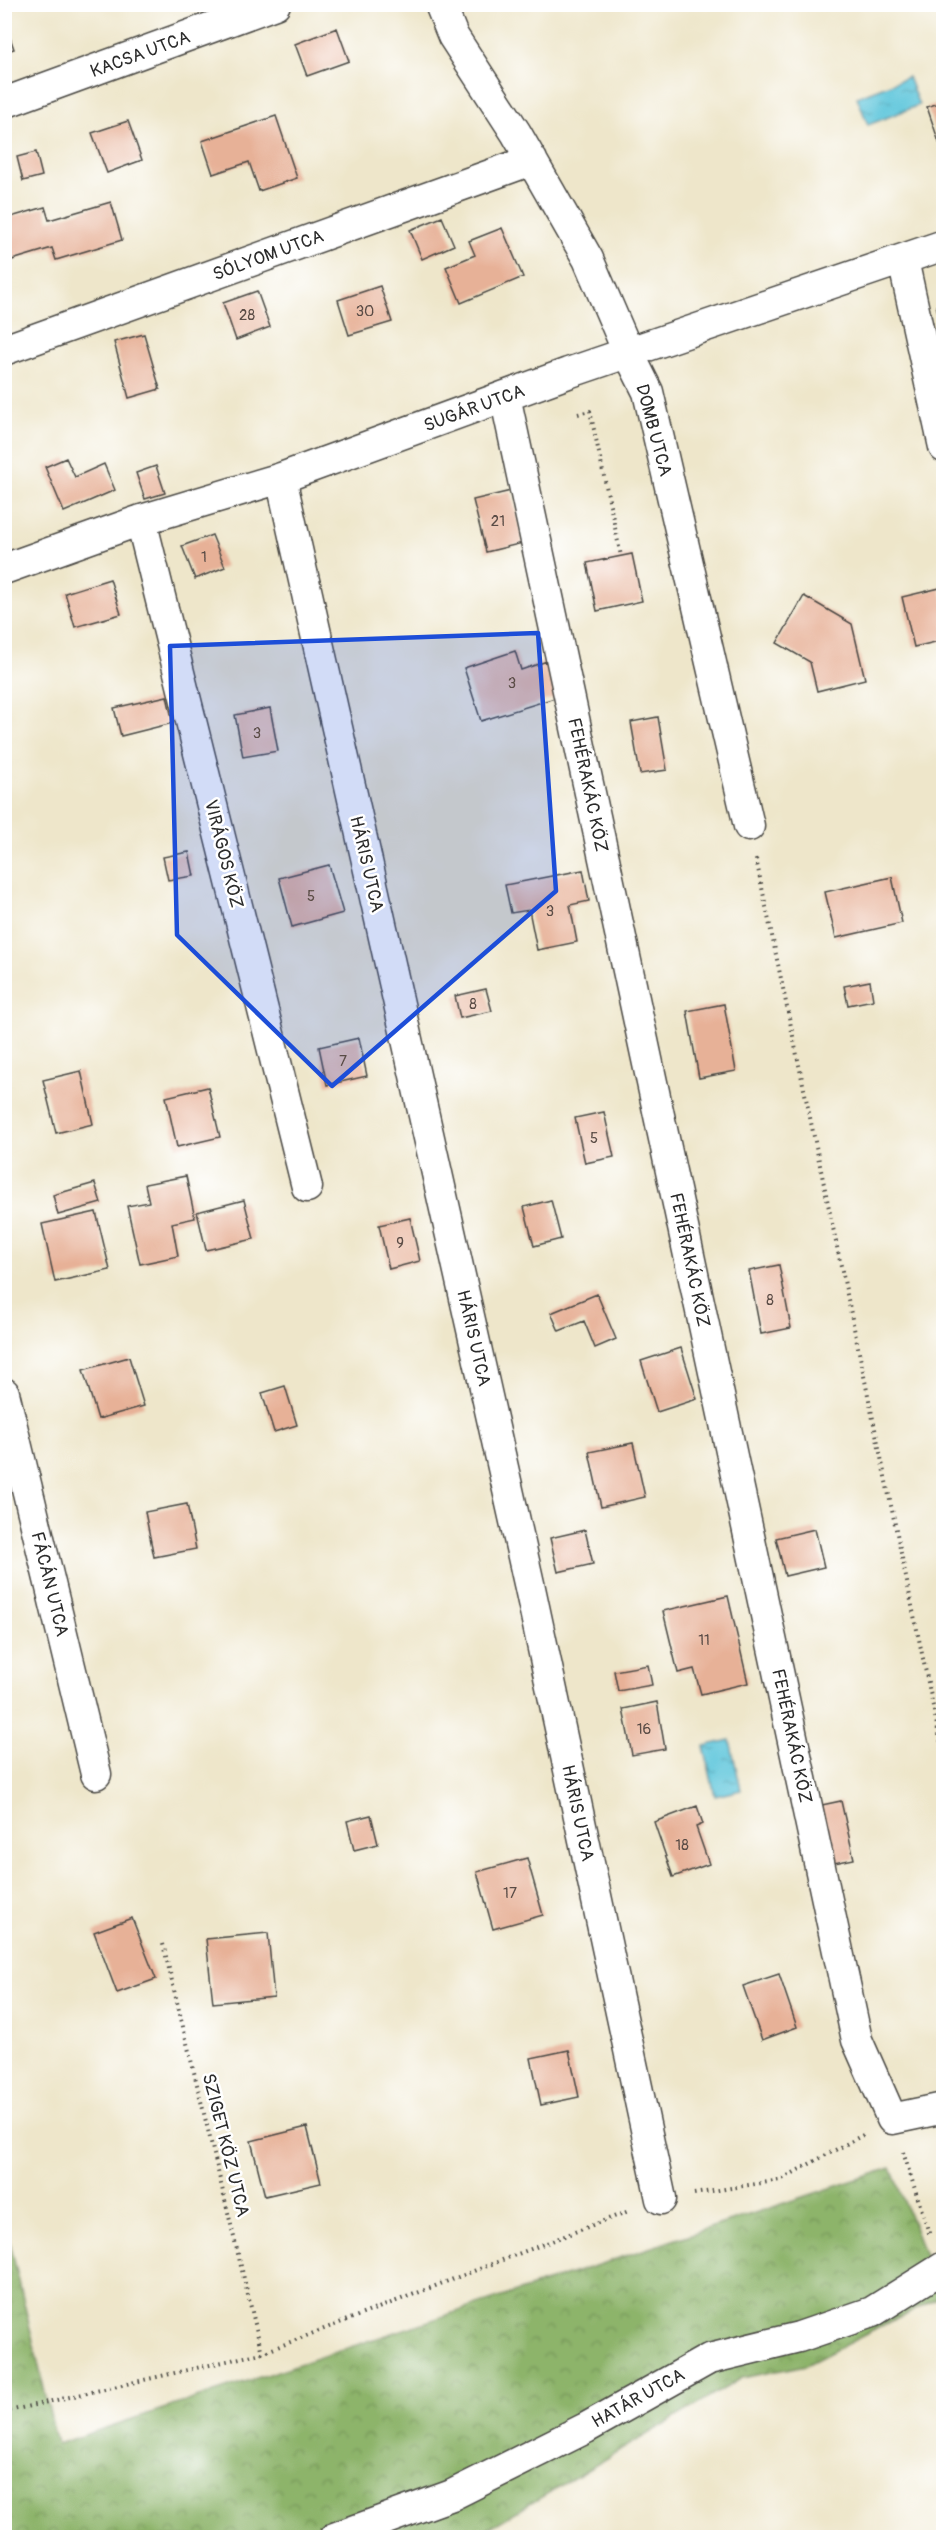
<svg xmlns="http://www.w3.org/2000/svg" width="948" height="2542" font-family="Pangolin,sans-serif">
  <defs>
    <pattern id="forest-crowns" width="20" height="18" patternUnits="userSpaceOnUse" patternTransform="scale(1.5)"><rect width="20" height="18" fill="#8db46a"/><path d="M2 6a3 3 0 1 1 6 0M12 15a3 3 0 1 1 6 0" fill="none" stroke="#739357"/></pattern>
    <pattern id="water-ripples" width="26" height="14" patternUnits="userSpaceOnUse" patternTransform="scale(1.5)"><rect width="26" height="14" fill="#5ec6db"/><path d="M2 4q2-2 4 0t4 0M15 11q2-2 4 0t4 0" fill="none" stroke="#4ea1b2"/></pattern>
  </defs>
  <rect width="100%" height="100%" fill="#fff"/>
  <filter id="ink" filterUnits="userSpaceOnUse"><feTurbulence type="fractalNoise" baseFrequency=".0167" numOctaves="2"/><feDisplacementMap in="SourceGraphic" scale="12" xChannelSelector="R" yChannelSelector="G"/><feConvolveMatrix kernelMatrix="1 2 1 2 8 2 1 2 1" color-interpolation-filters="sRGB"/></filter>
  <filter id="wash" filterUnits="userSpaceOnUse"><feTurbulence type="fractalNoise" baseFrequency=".008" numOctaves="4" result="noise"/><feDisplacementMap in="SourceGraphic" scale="24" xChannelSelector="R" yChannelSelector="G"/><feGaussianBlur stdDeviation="1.35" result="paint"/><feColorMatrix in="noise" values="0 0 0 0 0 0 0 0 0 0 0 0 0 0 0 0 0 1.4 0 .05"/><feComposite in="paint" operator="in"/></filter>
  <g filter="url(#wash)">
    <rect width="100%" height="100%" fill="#eee6ca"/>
    <path fill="url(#forest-crowns)" stroke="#5c704a" stroke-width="1.5" d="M891,2168L941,2296L806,2365L742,2378L486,2530L464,2537H5L4,2217L57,2444Z"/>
    <path fill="url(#water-ripples)" stroke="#447883" stroke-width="1.5" d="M908,77L919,105L868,125L857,97Z
      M730,1740L741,1790L715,1796L704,1746Z"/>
    <g id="blocks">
      <path fill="#e7b197" d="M4,20L14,49L4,52Z
        M337,28L349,61L307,76L295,44Z
        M944,101V154H943L927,107Z
        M276,116L297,178L259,191L249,162L213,174L202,141Z
        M128,121L142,160L107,173L92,133Z
        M36,152L42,176L23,181L17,157Z
        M111,202L122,240L56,260L52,248L12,260L4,234V219L45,207L49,220Z
        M442,217L454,245L422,259L410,230Z
        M502,228L523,277L461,303L446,267L475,255L469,241Z
        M380,286L392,322L349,335L338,300Z
        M257,291L270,327L236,340L223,303Z
        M944,303V329H943L936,306Z
        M144,334L160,389L129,398L114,342Z
        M66,458L75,477L104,464L115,490L64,512L45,467Z
        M156,466L165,493L145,499L136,473Z
        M511,491L523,543L486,552L473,500Z
        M212,535L225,567L195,579L182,546Z
        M632,554L642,601L597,611L587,563Z
        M110,579L121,614L75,627L65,593Z
        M940,588L944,603V640L914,647L902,597Z
        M804,596L852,624L865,679L817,691L810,662L777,643Z
        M515,651L521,670L547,661L558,697L481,721L464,668Z
        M167,696L173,723L121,736L114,708Z
        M270,708L278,751L243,757L235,715Z
        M658,717L667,770L640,774L631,722Z
        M189,852L194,876L168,880L163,857Z
        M329,865L343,913L292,927L279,878Z
        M583,870L589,901L570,905L577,942L537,950L529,910L511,913L505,885Z
        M892,877L902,923L836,938L825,892Z
        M870,981L873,1000L848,1005L844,986Z
        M486,989L492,1011L460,1018L455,996Z
        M724,1004L736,1071L699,1078L687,1011Z
        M359,1038L367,1076L327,1085L319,1047Z
        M81,1071L93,1124L56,1133L43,1080Z
        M208,1087L220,1137L177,1147L166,1097Z
        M604,1112L614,1157L585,1163L575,1118Z
        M186,1176L195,1218L172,1223L178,1256L140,1264L127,1206L149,1202L145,1184Z
        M95,1183L101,1203L58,1215L53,1195Z
        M244,1200L254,1239L206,1250L197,1212Z
        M551,1200L561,1239L534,1246L524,1207Z
        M96,1212L110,1270L55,1282L42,1224Z
        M410,1218L420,1261L389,1269L379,1225Z
        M779,1265L791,1328L761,1334L749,1271Z
        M597,1294L616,1339L595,1348L584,1321L559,1331L551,1313Z
        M681,1348L697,1399L657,1412L641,1361Z
        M129,1357L144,1406L98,1419L83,1370Z
        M285,1386L297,1425L274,1432L262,1393Z
        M633,1443L645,1497L601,1507L589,1452Z
        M187,1504L196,1549L154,1557L145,1512Z
        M815,1529L824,1567L785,1576L776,1538Z
        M585,1530L593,1564L558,1572L550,1538Z
        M728,1596L748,1683L701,1694L694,1669L678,1673L663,1611Z
        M648,1665L652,1685L618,1691L614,1671Z
        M657,1702L665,1749L632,1755L623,1709Z
        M841,1801L854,1859L829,1864L817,1806Z
        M697,1806L703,1824L696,1827L709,1864L673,1877L654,1822Z
        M371,1815L378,1844L354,1850L347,1821Z
        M527,1858L543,1915L493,1929L477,1872Z
        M132,1918L156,1979L117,1993L94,1932Z
        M268,1933L274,1997L213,2003L206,1939Z
        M779,1974L797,2027L762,2040L743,1986Z
        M569,2050L579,2097L541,2105L531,2058Z
        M307,2127L321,2183L265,2196L251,2141Z"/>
    </g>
  </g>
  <g filter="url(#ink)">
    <use href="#blocks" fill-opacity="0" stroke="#484743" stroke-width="1.5"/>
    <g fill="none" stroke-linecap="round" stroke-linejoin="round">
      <g stroke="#484743" stroke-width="33">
        <path id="street" d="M440,4L453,36L516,133L588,259L628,352L648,392L749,826
          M4,103L275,4
          M903,260L944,447
          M4,350L532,160
          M505,396L857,2040L892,2119L944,2108
          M281,478L530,1588L661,2199
          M141,520L307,1187
          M4,569L141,520L281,478L568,373L944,245
          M4,1393L96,1774
          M334,2538L452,2495L586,2428L709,2359L799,2337L872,2312L944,2267"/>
      </g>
      <path stroke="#484743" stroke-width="4" stroke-dasharray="1.5 4.5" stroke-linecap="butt" d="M578,414L590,411L621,556
        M756,859L944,1759
        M163,1944L262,2353
        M903,2152L930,2236
        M694,2194L780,2180L863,2135
        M4,2412L262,2353L629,2211"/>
      <use href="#street" stroke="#fff" stroke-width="30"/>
    </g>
  </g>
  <path fill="#1d4ed8" fill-opacity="0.2" stroke="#1d4ed8" stroke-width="4.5" stroke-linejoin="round" d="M538,633L556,891L332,1086L177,935L170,646Z"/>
  <g text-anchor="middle" stroke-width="5" stroke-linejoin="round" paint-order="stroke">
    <g font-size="15" fill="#5a4c46">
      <text x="365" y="316">30</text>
      <text x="247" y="320">28</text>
      <text x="498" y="526">21</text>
      <text x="204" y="562">1</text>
      <text x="512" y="688">3</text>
      <text x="257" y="738">3</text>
      <text x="311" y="901">5</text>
      <text x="550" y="916">3</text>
      <text x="473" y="1009">8</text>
      <text x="343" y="1066">7</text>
      <text x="594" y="1143">5</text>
      <text x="400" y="1248">9</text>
      <text x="770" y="1305">8</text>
      <text x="704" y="1645">11</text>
      <text x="644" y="1734">16</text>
      <text x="682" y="1850">18</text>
      <text x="510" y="1898">17</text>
    </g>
    <g font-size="18" fill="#2b2b2b" stroke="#fff">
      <text transform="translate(140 54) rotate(-20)" y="6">KACSA UTCA</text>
      <text transform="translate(268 255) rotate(-20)" y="6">SÓLYOM UTCA</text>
      <text transform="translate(474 408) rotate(-20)" y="6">SUGÁR UTCA</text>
      <text transform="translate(654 430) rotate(75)" y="6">DOMB UTCA</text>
      <text transform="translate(588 785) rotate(78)" y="6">FEHÉRAKÁC KÖZ</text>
      <text transform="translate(224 854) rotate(76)" y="6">VIRÁGOS KÖZ</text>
      <text transform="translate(367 864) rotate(77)" y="6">HÁRIS UTCA</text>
      <text transform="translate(690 1260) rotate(78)" y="6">FEHÉRAKÁC KÖZ</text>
      <text transform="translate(474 1338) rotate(77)" y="6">HÁRIS UTCA</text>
      <text transform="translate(50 1584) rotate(76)" y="6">FÁCÁN UTCA</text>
      <text transform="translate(792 1736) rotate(78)" y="6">FEHÉRAKÁC KÖZ</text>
      <text transform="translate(578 1813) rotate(78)" y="6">HÁRIS UTCA</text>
      <text transform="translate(226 2145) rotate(76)" y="6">SZIGET KÖZ UTCA</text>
      <text transform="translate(638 2398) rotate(-29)" y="6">HATÁR UTCA</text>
    </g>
  </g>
  <rect width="948" height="2542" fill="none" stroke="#fff" stroke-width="24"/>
</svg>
